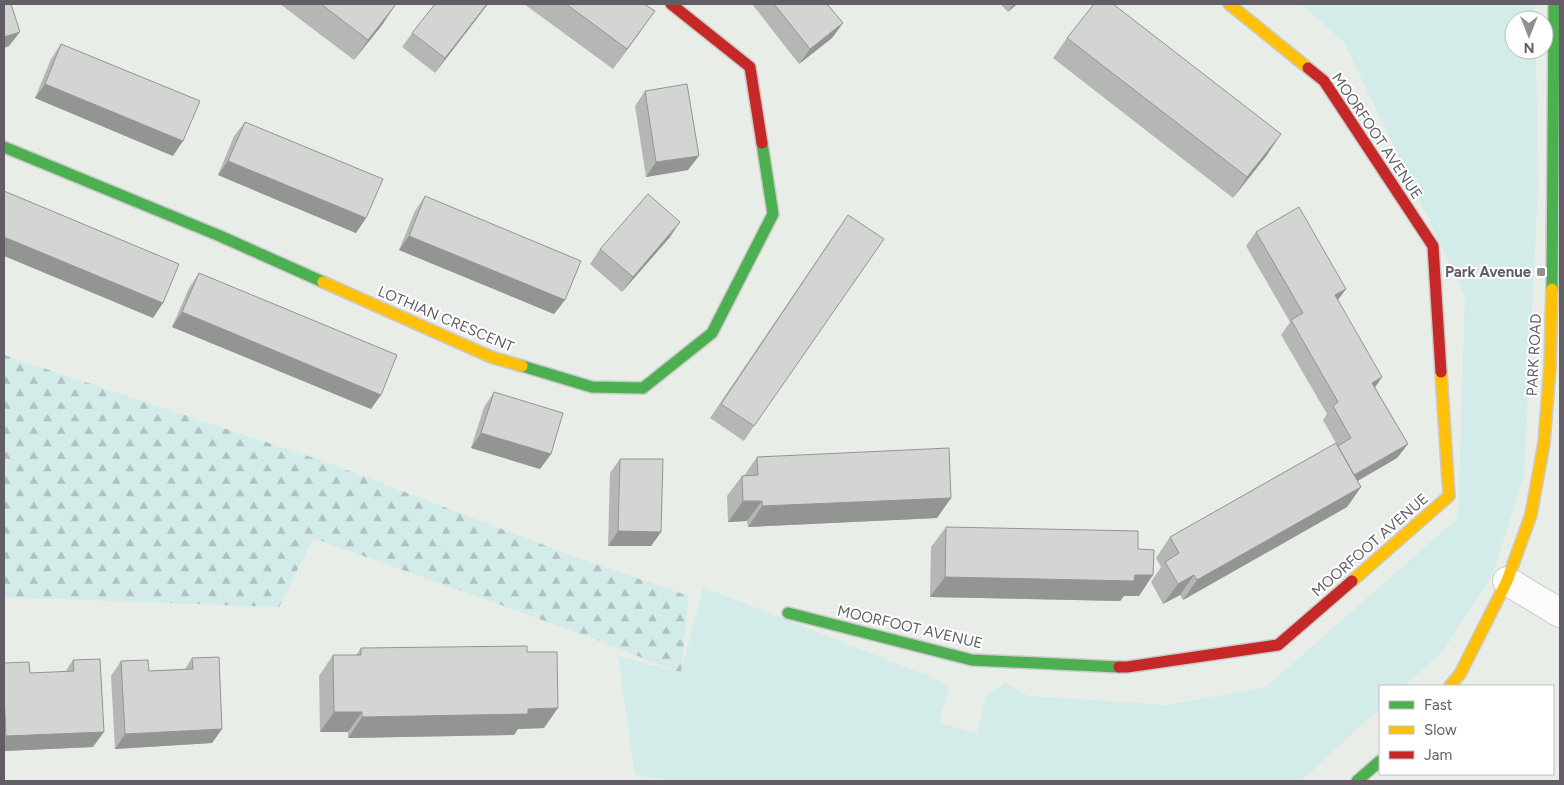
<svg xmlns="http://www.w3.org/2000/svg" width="1564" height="785" font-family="Figtree,sans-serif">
  <defs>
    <pattern id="forest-firs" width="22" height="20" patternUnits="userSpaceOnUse" patternTransform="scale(1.25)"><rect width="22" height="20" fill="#d3ebe9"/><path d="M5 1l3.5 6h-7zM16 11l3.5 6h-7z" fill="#afc2c1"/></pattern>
  </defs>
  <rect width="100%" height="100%" fill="#e9ede8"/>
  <path fill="#d3ebe9" d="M1301,4H1535V20H1514V50H1536L1538,188L1524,475L1493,574L1444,650L1404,686H1380V708L1301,781H672L635,775L618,656L681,673L703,587L939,680L949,688L939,722L976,734L986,696L1005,682L1028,696L1168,705L1266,687L1458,518L1465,296L1344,42Z"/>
  <path fill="url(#forest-firs)" d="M4,355L329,463L570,555L689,596L681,673L579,633L313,538L279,607L4,597Z"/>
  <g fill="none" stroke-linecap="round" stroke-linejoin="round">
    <g stroke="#cbcbcb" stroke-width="30">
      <path id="street" d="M1507,581L1560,613"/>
    </g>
    <g stroke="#cacaca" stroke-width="14">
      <path id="fast" d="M4,147L220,236L323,282
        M1552,289L1554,4
        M522,366L592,387L643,388L712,333L773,214L762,143
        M788,613L972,660L1119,667
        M1357,781L1380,761"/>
    </g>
    <g stroke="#cacaca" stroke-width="14">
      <path id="slow" d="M1229,4L1308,68
        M323,282L491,357L522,366
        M1352,581L1449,496L1441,372
        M1450,686L1460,674L1507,581L1531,515L1544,443L1550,367L1552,289"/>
    </g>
    <g stroke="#cacaca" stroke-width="14">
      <path id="jam" d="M671,4L750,67L762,143
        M1308,68L1324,81L1433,246L1441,372
        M1119,667H1127L1278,645L1352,581"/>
    </g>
    <use href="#street" stroke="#fcfcfc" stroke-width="28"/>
    <use href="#fast" stroke="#4caf50" stroke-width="11"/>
    <use href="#slow" stroke="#ffc107" stroke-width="11"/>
    <use href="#jam" stroke="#c62828" stroke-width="11"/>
  </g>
  <path fill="#b5b7b5" d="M280,4H395L382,25L354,60Z
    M488,4L435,73L402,47L412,33Z
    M524,4H644L640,32L613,69Z
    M752,4H827L843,23L832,38L799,64Z
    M1000,4H1017L1008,12Z
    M1067,38L1267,155L1233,198L1053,58Z
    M61,44L173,156L35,98L51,59Z
    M645,91L688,170L646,177L635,106Z
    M245,122L366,218L356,233L218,175L234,136Z
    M425,196L565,300L554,314L399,250L415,211Z
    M838,229L754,426L744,441L710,418Z
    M1256,232L1338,300L1375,387L1408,444L1397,458L1358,481L1361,487L1347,507L1183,600L1180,595L1163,604L1151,582L1161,567L1156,558L1170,537L1336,443L1323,420L1327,414L1281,335L1290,322L1246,246Z
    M670,237L622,292L590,264L600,249Z
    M199,273L371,409L172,327L189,288Z
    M494,392L551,454L540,469L471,448L484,407Z
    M757,457L951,498L937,518L748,527L747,521L728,522L727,496L742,476H744Z
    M620,459L661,532L651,546H608L610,473Z
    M946,527L1138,549L1139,596H1124L1120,601L930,597L931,547Z
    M361,648L527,652L544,728L518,729L514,735L348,738V732H320L319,676L333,655H356Z
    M192,658L222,729L212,743L115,749L111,676L121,661L149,671L185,669Z
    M73,660L93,747L4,751V663L30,673L65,672Z"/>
  <path fill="#939593" d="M396,4L382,25L354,60L368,40Z
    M487,4H488L435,73L445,58Z
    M1014,4H1017L1008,12Z
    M655,11L640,32L613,69L627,49Z
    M843,23L832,38L799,64L810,49Z
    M20,32L9,46L4,48V37Z
    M45,84L183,141L173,156L35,98Z
    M1281,134L1267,155L1233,198L1247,177Z
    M699,156L688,170L646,177L656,162Z
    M228,161L366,218L356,233L218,175Z
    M680,222L670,237L622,292L633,277Z
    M409,236L565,300L554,314L399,250Z
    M4,237L163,303L153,318L4,256Z
    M1346,289L1335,304V295Z
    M182,312L381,395L371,409L172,327Z
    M1382,377L1372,392V383Z
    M481,433L551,454L540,469L471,448Z
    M1408,444L1397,458L1338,492L1348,478Z
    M1361,487L1347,507L1183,600L1197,580Z
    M951,498L937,518L748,527L762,506Z
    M743,501H762L747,521L728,522Z
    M618,531L661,532L651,546H608Z
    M1153,575L1139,596H1124L1120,601L930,597L945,577Z
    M1194,575L1180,595L1163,604L1178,584Z
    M558,708L544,728L518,729L514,735L348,738L362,717L528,709Z
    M334,712H362L348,732H320Z
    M222,729L212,743L115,749L125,734Z
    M104,732L93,747L4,751V739L6,736Z"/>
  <path fill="#d2d5d2" stroke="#939593" d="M4,4H11L20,32L4,37Z
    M321,4H396L368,40Z
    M435,4H487L445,58L412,33Z
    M566,4H644L655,11L627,49Z
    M774,4H827L843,23L810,49Z
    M1094,4H1113L1281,134L1247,177L1067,38Z
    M61,44L200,101L183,141L45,84Z
    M687,84L699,156L656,162L645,91Z
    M245,122L383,179L366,218L228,161Z
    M4,191L179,264L163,303L4,237Z
    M648,194L680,222L633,277L600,249Z
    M425,196L581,261L565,300L409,236Z
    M1299,207L1346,289L1335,295L1382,377L1372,383L1408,444L1354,475L1338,446L1351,438L1333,406L1338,402L1291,320L1303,313L1256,232Z
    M848,215L884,239L754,426L721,404Z
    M199,273L397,355L381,395L182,312Z
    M494,392L563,413L551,454L481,433Z
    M1336,443L1361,487L1197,580L1194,575L1178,584L1165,562L1179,553L1170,537Z
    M949,448L951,498L762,506V501H743L742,476L758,475L757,457Z
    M620,459H663L661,532L618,531Z
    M946,527L1138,531V549L1154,550L1153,575H1135L1134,581L945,577Z
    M527,646V652H557L558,708L528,709V714L362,717V712H334L333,655H361V648Z
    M219,657L222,729L125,734L121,661L148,660L149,671L193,669L192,658Z
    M100,659L104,732L6,736L4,694V663L29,662L30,673L74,671L73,660Z"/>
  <rect fill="#918f94" stroke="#fff" stroke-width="2" x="1536" y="267" width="10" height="10" rx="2.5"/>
  <g text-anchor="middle" stroke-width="4" stroke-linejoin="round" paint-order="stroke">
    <g font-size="15" fill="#625d67" stroke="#fff">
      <text transform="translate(1377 136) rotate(56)" y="5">MOORFOOT AVENUE</text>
      <text transform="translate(446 319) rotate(23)" y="5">LOTHIAN CRESCENT</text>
      <text transform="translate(1534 355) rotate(-87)" y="5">PARK ROAD</text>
      <text transform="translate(1370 545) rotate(-41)" y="5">MOORFOOT AVENUE</text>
      <text transform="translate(910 627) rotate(13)" y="5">MOORFOOT AVENUE</text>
    </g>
    <g font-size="15" font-weight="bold" fill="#625d67" stroke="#fff" text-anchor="end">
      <text x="1531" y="277">Park Avenue</text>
    </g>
  </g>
  <rect width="1564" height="785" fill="none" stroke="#625d67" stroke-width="10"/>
  <rect x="1379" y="685" width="175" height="90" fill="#ffffff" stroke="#c0bec2"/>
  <rect x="1389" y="701" width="25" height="8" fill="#4caf50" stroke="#c0bec2"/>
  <text x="1424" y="710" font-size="15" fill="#625d67">Fast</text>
  <rect x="1389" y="726" width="25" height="8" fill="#ffc107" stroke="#c0bec2"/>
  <text x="1424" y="735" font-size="15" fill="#625d67">Slow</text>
  <rect x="1389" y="751" width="25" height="8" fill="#c62828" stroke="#c0bec2"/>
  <text x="1424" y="760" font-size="15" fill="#625d67">Jam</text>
  <g transform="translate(1529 35) rotate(180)"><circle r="24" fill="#ffffff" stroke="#c0bec2"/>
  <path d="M0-4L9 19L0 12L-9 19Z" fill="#918f94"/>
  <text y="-8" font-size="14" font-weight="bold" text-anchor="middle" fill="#625d67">N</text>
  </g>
</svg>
